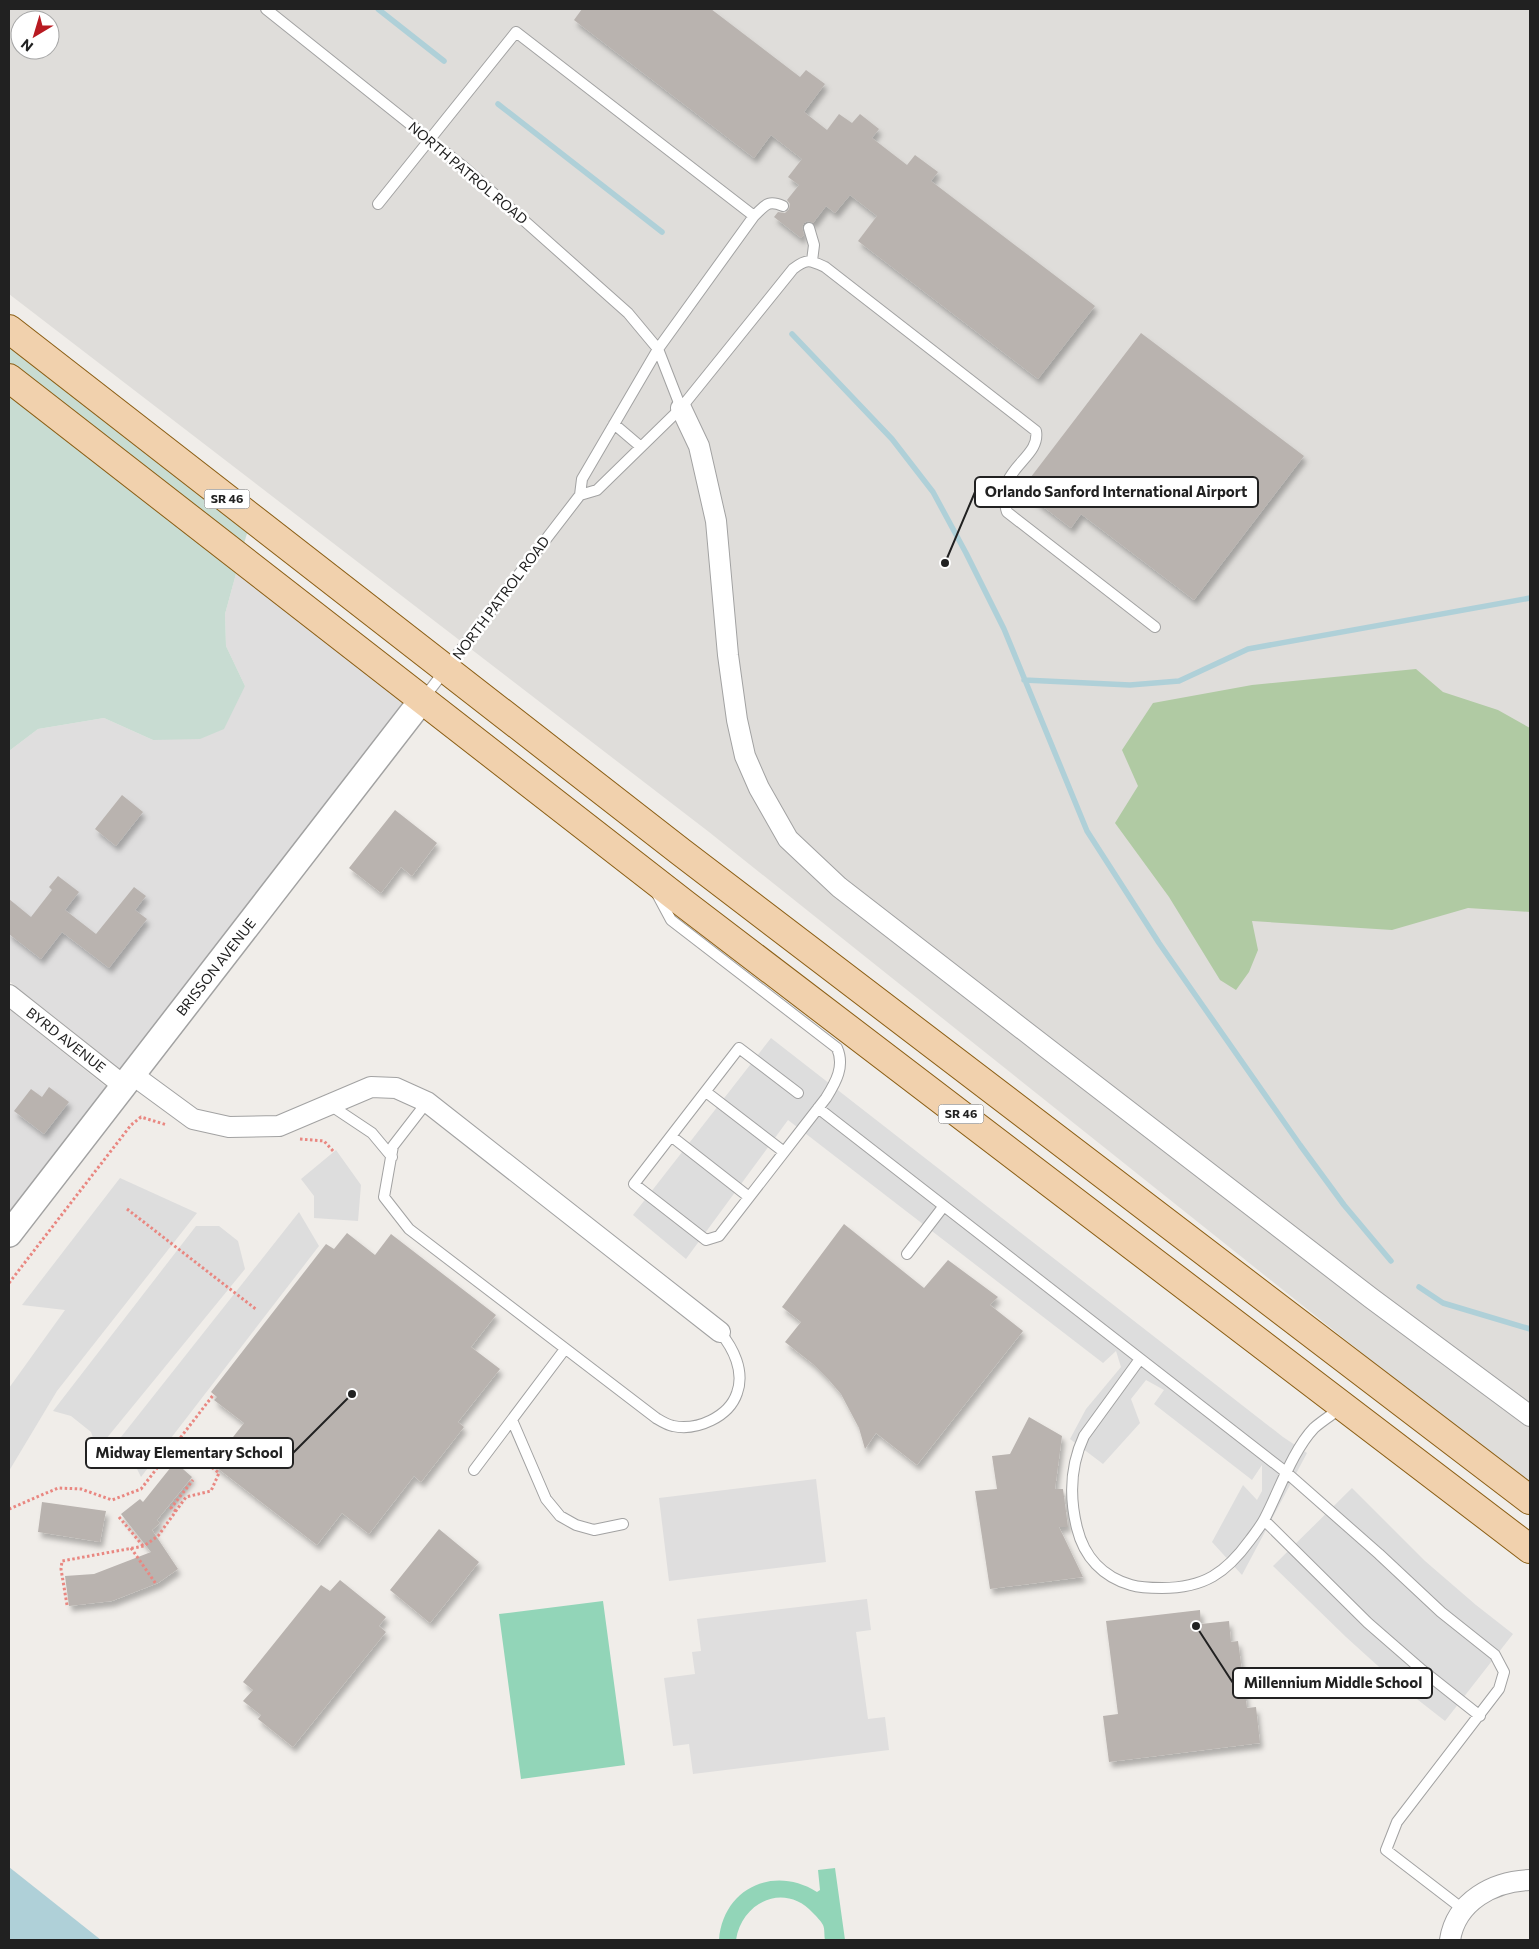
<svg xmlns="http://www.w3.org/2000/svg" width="1539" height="1949" font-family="Commissioner,sans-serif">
  <defs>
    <filter id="shadow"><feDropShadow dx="3" dy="5.5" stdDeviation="2.5" flood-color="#0004"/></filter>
  </defs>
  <rect width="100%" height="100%" fill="#f0ede9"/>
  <path fill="#dfdede" d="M237,570L408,703L123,1071L9,981V751L38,729L104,718L153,740L245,686L226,646L225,614Z
    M9,1009L109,1089L9,1218Z
    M816,1479L826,1562L669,1581L659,1498Z
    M867,1599L871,1630L856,1632L868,1719L885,1717L889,1750L693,1774L689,1744L673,1746L664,1678L695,1674L692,1652L701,1651L697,1619Z"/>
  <path fill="#dfddda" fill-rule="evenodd" d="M9,9H1530V1487L709,832L9,294ZM20,20H50V50H20Z"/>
  <path fill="#b0caa3" d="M1416,669L1443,692L1498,710L1530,728V912L1468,908L1392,930L1252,921L1258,950L1249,972L1236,990L1220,980L1169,897L1115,823L1138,786L1122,750L1153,703L1252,685Z"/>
  <path fill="#c8dcd2" d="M9,343L248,530L243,547L9,364Z
    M9,392L237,570L225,614L226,646L245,686L224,729L200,739L153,740L104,718L38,729L9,751Z"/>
  <path fill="#92d5b8" d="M603,1601L625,1765L521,1779L499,1614Z
    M835,1868L845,1940H825C824,1936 825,1929 823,1925C821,1921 816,1916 813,1913C785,1882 742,1901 736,1940H719C723,1888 774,1865 817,1892L820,1890L818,1870Z"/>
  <path fill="#ddd" d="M771,1038L1283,1437L1307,1453L1242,1575L1212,1542L1243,1485L1257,1500L1262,1491V1465L1252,1480L1154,1404L1164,1390L1146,1380L1131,1399L1140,1423L1103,1464L1070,1439L1086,1409L1121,1367L1116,1351L1103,1363L788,1120L686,1259L633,1215Z
    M336,1150L361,1185L358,1221L314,1218V1196L301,1179Z
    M120,1178L197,1213L57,1391L9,1471V1388L65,1310L22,1305Z
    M299,1212L319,1246L141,1477L121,1437Z
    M196,1226H219L238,1241L245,1269L97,1450L91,1432L71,1416L53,1411Z
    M1352,1488L1425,1561L1476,1605L1513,1634L1445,1721L1399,1685L1346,1637L1273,1566Z"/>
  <path fill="#afd0d8" d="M9,1867L101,1940H9Z"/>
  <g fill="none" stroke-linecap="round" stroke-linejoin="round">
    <path stroke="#afd0d8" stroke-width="5.5" d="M378,9L444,61
      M498,104L662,232
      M792,334L892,439L933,492L966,553L1004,629L1087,831L1159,943L1300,1145L1344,1205L1391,1261
      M1024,680L1130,685L1179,681L1248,649L1530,598
      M1419,1287L1443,1303L1530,1329"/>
  </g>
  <path fill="#b9b3af" filter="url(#shadow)" d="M582,9H711L800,77L806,70L825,84L804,112L827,130L839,114L852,123L860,114L879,129L872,138L907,165L915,155L938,172L931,181L1095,306L1038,379L858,241L877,216L850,195L835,213L826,206L813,223L808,221L804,223L802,227L804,235L801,238L774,217L778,212L785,213L789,209L790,204L787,200L799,185L788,177L802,159L771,135L754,158L574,20Z
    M1141,333L1304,456L1194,600L1081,514L1071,528L1021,490Z
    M122,795L143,812L116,846L95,829Z
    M395,810L437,843L412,876L401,867L381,893L349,868Z
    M58,876L79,892L65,910L96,934L134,887L146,896L135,910L147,919L109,968L62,932L41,959L9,934V899L31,917L52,890L49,887Z
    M49,1087L69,1102L44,1134L14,1111L31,1089L42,1097Z
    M844,1224L924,1288L948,1260L998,1297L990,1305L1023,1331L917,1465L876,1433L865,1449L859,1428L841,1394L829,1380L813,1364L785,1342L801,1322L782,1307Z
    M347,1233L375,1255L391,1234L496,1315L471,1347L500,1369L458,1422L464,1427L421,1482L414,1476L369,1534L342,1513L317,1545L212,1464L244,1423L214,1400L217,1397L211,1392L326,1244L334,1249Z
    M1029,1417L1062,1436L1055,1489H1063L1068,1527H1059L1083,1577L990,1589L975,1491L997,1489L992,1456L1010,1454Z
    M175,1462L192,1477L157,1520L160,1523L152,1530L178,1569L158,1583L112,1601L69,1606L65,1576L94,1574L151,1552L121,1514L140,1499L143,1502Z
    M42,1502L106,1511L100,1542L38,1532Z
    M439,1529L479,1562L430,1623L390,1590Z
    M340,1580L386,1617L379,1626L386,1632L293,1747L258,1719L261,1715L243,1701L253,1690L243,1682L321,1585L330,1591Z
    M1200,1610L1201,1624L1229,1621L1231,1642L1238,1641L1247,1708L1256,1707L1260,1743L1109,1762L1103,1716L1118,1714L1106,1621Z"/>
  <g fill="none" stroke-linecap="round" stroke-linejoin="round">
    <g stroke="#a2a2a2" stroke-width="12">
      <path id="service" d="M266,9L465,168L628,313L658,349L681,408
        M378,204L516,32L754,216L658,349L582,479L580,495L423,699
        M754,216C765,206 767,199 783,206
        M809,228L814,245L812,261
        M614,424L641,447
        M580,495L597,490L681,408L793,269C807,258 810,260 825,267L1036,431C1041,460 993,468 1007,512L1155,627
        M656,892L671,920L837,1048C845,1066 836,1082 826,1098L719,1236L706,1240L634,1184L739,1048L798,1093
        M706,1092L784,1152
        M427,1102L393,1146L384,1197L409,1229L656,1418C661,1421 667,1425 673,1426C697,1431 729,1417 737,1393C745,1371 733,1348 720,1332
        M330,1105L372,1133L392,1157
        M818,1108L1287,1473L1379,1554L1441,1612L1495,1655L1504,1672L1499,1689L1397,1822L1386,1850L1464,1910
        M671,1136L749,1197
        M907,1254L943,1207
        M1140,1359L1084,1436C1070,1466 1069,1496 1077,1528C1084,1557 1103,1577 1131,1585C1141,1588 1152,1588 1162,1588C1204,1588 1226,1573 1250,1540C1255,1533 1261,1526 1265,1518C1279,1491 1293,1450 1314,1428C1322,1421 1333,1414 1341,1408
        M512,1420L546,1499L560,1516L576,1525L594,1530L623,1524
        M474,1470L565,1349
        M1264,1520L1368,1623L1422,1670L1480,1716"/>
    </g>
    <g stroke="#a2a2a2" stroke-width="22">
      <path id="minor" d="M681,408L699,446L716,521L728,655L737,720L745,756L759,788L788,839L839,887L1048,1049L1371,1298L1530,1416
        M9,995L124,1086
        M133,1075L193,1119L229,1127L279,1126L371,1087L396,1088L427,1102L720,1332
        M1450,1940C1456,1901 1494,1881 1530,1880"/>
    </g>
    <g stroke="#a2a2a2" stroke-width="28">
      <path id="tertiary" d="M9,1234L422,700"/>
    </g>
    <g stroke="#8b5e14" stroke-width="30">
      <path id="primary" d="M9,329L681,852L1530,1500
        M9,378L686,905L1530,1549"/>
    </g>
    <path stroke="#e98781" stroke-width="3" stroke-dasharray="2.5 2.5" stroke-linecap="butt" d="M300,1139L324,1141L334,1152
      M127,1209L257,1310
      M9,1283L131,1125L141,1117L167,1125
      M9,1509L58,1488L81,1489L112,1500L141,1489L214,1394
      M176,1511L171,1508L193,1480
      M119,1517L143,1546
      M131,1548L156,1584
      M67,1605L61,1569L62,1561L144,1546L158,1536L186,1497L211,1491L219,1473L178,1441"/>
    <use href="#service" stroke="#fff" stroke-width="10"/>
    <use href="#minor" stroke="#fff" stroke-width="20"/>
    <use href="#tertiary" stroke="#fff" stroke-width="25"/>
    <use href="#primary" stroke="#f1d1ad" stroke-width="28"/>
  </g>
  <g text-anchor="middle" stroke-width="5" stroke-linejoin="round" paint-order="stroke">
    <g fill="#fff" stroke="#646464" stroke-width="1">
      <rect x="204.5" y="489.5" width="45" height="19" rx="4"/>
      <rect x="938.5" y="1104.5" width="45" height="19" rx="4"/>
    </g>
    <g font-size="12" font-weight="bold" fill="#212121">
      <text x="227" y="503">SR 46</text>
      <text x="961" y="1118">SR 46</text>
    </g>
    <g font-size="14" fill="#212121" stroke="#fff">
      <text transform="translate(468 173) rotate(40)" y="5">NORTH PATROL ROAD</text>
      <text transform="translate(501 598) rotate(-53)" y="5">NORTH PATROL ROAD</text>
      <text transform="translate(216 967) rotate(-52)" y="5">BRISSON AVENUE</text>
      <text transform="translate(66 1040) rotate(38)" y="5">BYRD AVENUE</text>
    </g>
  </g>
  <path fill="none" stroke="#212121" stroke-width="2" d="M945 563L975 492M352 1394L293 1453M1196 1626L1233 1683"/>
  <g fill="#212121" stroke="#fff" stroke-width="2">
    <circle cx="945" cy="563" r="5"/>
    <circle cx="352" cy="1394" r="5"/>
    <circle cx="1196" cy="1626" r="5"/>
  </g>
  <g fill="#fff" stroke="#212121" stroke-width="2">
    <rect x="975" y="477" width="283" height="30" rx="5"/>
    <rect x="86" y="1438" width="207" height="30" rx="5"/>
    <rect x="1233" y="1668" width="199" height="30" rx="5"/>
  </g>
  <g font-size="15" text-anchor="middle" font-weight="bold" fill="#212121">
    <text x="1116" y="497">Orlando Sanford International Airport</text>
    <text x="189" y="1458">Midway Elementary School</text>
    <text x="1333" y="1688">Millennium Middle School</text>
  </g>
  <rect width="1539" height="1949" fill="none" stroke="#212121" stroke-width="20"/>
  <g transform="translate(35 35) rotate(218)"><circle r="24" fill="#ffffff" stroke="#a6a6a6"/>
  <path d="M0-4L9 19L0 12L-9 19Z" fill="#b81a21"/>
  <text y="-8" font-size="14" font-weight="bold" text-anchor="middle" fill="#212121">N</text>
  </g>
</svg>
